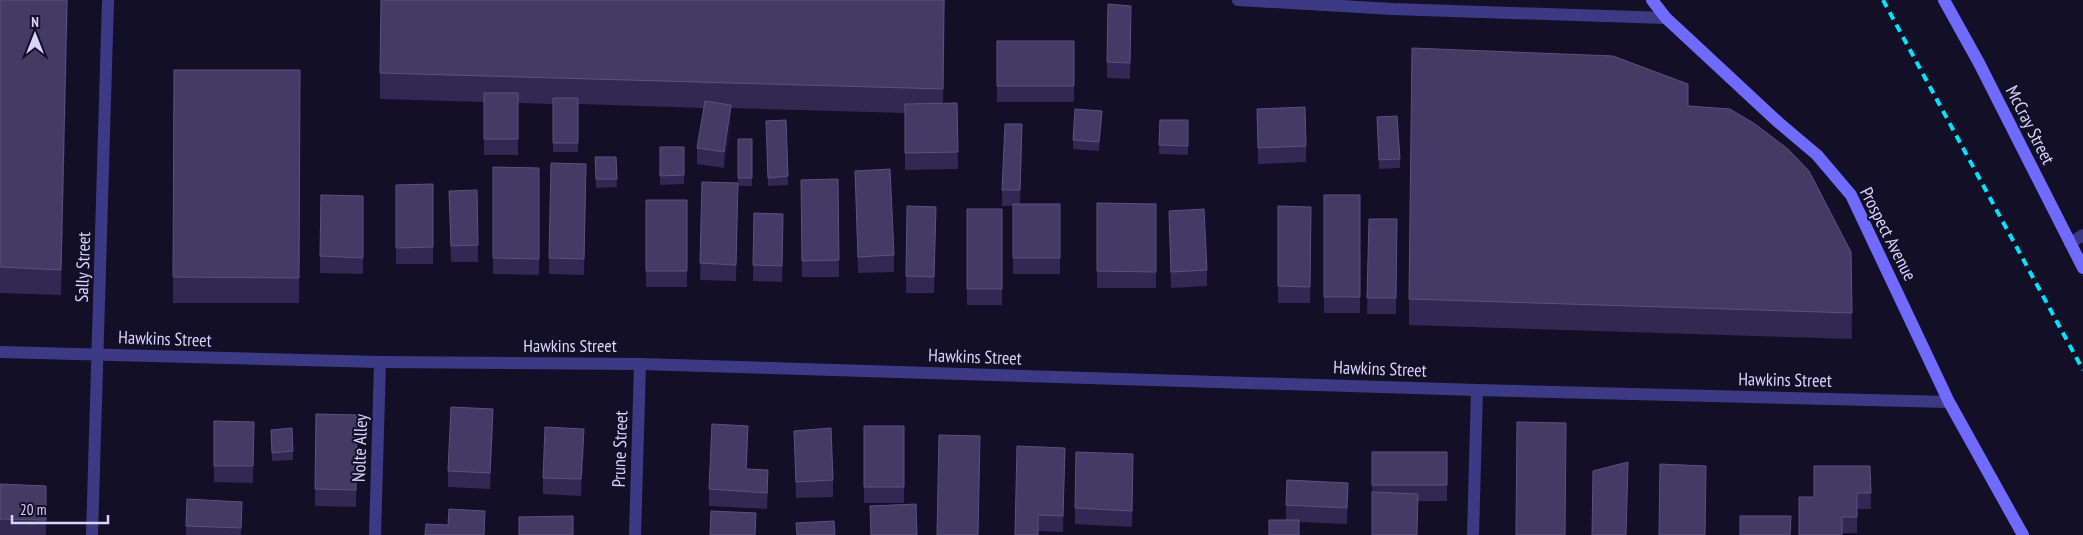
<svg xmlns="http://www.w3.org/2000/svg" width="2083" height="535" font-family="'PT Sans Narrow',sans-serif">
  <rect width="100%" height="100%" fill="#130f26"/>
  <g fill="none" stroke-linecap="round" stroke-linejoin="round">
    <path stroke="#3d3a85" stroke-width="12" d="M375,535L380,362
      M1473,535L1477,390"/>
    <path stroke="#3d3a85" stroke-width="12" d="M1238,0L1393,9L1666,18
      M2070,243L2083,235
      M0,352L380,362L640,364L1477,390L1949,402
      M92,535L108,0
      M635,535L640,364"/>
    <path stroke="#6f6bff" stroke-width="12" d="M1652,0L1666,18L1778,122L1817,155L1851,195L1949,402L2023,535
      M1944,0L1979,63L2083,268"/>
    <path stroke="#00e5ff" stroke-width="4" stroke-dasharray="8 6" stroke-linecap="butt" d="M1883,0L2083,370"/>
  </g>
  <path fill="#312854" d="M0,0H68L61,295L0,293Z
    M945,0L943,103H957L958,169L905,170V113L731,108V122L724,168L697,164V148L704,108L578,104V152H553V104L518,103V155H484V102L380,99V73Z
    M1131,22L1130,79L1107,78V62Z
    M997,41H1074V102H997Z
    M174,70H300L299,303H173Z
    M1688,106L1851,252L1852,339L1409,325V299Z
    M1257,109L1306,146V162L1258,164Z
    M1377,117L1400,159V168L1379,169Z
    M786,120L788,185L768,186L766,121Z
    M1102,120L1099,151L1073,149V140Z
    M1160,120H1188V155L1159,154Z
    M738,139H752V186H738Z
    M1022,140L1020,204H1060V274H1013V206H1002V190Z
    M660,147H684V184L660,185Z
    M595,157H616L617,187L596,188Z
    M493,167L539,168V275L493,274Z
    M855,171L894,255V272L858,273Z
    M838,179L839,277H802L801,180Z
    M586,180L584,275L549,274V258Z
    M702,182L738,183L736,281L700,280Z
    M433,184V264H396V185Z
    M449,191L478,245V262H451Z
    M1324,195H1360V313H1324Z
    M363,196V274L320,273V256Z
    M646,200H687V287H646Z
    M1097,203L1156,204V288H1097Z
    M907,206L936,207L934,293H906Z
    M1278,206L1311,207L1310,303H1278Z
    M967,209H1002V305H967Z
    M1169,211L1207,270V286L1171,288Z
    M754,213L783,214L782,282L753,281Z
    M1369,219H1397L1396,314H1367Z
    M316,414L357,415L356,507L315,506Z
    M214,421L254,422L253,483L214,482Z
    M493,425L490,489L448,487V471Z
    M864,426H904V503H864Z
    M271,430L293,451V460L272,461Z
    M794,431L833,480V497L796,498Z
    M748,442L747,469L768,486L767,509L709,506V489Z
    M584,445L581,496L543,494V478Z
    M1065,448L1063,532L1038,531L1015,535Z
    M1372,452H1447V501H1418L1372,492Z
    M1870,466L1871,509H1857V533H1842L1814,497Z
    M1133,470L1132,527L1075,524V508Z
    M1348,483L1347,524L1299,522L1286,520V505Z
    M0,484L46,486V535H0Z
    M187,499L242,518L241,535H186Z"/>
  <path fill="#1d163a" d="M67,0H68L61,295V270Z
    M944,0L945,15L943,114V89Z
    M731,105V122L724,168V152Z
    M1102,111V120L1099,151V142Z
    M1022,124V140L1020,207V190Z
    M586,164V180L584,275V259Z
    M493,409V425L490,489V473Z
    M748,426V442L746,485V469Z
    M584,429V445L581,496V479Z
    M1133,454V470L1132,527V511Z
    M1628,462V484L1626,535Z"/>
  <path fill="#433a66" stroke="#5a527e" d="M0,0H67L61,270L0,267Z
    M381,0H944L943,89L380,73Z
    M1108,4L1131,6L1130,63L1107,62Z
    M997,41H1074V86H997Z
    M1412,48L1613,56L1688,84V106L1730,109L1755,124L1788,149L1809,171L1851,252L1852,313L1409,299Z
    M174,70H300L299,278L173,277Z
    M484,93H518V139H484Z
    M553,98H578V143H553Z
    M705,101L731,105L724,152L697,148Z
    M957,103L958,152L905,153V104Z
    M1305,107L1306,146L1258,148L1257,109Z
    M1075,109L1102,111L1099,142L1073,140Z
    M1397,116L1400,159L1379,160L1377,117Z
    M786,120L788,176L768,178L766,121Z
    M1160,120H1188V146L1159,145Z
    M1005,124H1022L1020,190H1002Z
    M738,139H752V178H738Z
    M660,147H684V175L660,176Z
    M595,157H616L617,179H596Z
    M551,163L586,164L584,259L549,258Z
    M493,167L539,168V259L493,258Z
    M890,169L894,255L858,257L855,171Z
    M838,179L839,260L802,261L801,180Z
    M702,182L738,183L736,265L700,263Z
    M433,184V247L396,248V185Z
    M477,190L478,245L451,246L449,191Z
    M321,195L363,196V258L320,256Z
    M1324,195H1360V297H1324Z
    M646,200H687V271H646Z
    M1097,203L1156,204V272L1097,271Z
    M1013,204H1060V258H1013Z
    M907,206L936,207L934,277L906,276Z
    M1278,206L1311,207L1310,287L1278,286Z
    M967,209H1002V289H967Z
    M1204,209L1207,270L1171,272L1169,211Z
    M754,213L783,214L782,266L753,265Z
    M1369,219H1397L1396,298H1367Z
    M451,407L493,409L490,473L448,471Z
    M316,414L357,415L356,490L315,489Z
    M214,421L254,422L253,466H214Z
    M1517,422L1566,423L1565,535H1516Z
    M712,424L748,426L746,469L768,470L767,493L709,489Z
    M864,426H904V487H864Z
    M545,427L584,429L581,479L543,478Z
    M292,428L293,451L272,453L271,430Z
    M831,428L833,480L796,482L794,431Z
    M939,435L980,436L978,535H937Z
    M1017,446L1065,448L1063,516L1038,515V535H1015Z
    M1076,452L1133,454L1132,511L1075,508Z
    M1372,452H1447V485H1372Z
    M1628,462L1626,535H1592L1593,471Z
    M1660,464L1706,466L1705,535H1659Z
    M1814,466H1870L1871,493H1857V517H1842V535H1799V497H1814Z
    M1287,480L1348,483L1347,508L1286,505Z
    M0,484L46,486V520L0,519Z
    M1372,492L1418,494L1417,535H1372Z
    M187,499L242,502L241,528L186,526Z
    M916,504L917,535H871L870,506Z
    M449,509L485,511L484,535H425L426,524L448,525Z
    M711,511L756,513L755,535H710Z
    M573,516V535H519V517Z
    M1740,516H1791L1790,535H1740Z
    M1269,520H1299V535H1269Z
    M834,521L835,535H797L796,523Z"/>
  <g text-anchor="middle" stroke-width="4" stroke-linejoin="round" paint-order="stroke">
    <g font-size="18" fill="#d9d4ff" stroke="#130f26">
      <text transform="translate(2030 125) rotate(63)" y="6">McCray Street</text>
      <text transform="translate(1888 234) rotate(63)" y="6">Prospect Avenue</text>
      <text transform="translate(83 267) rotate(-88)" y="6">Sally Street</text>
      <text transform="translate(165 339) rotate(2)" y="6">Hawkins Street</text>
      <text x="570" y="352">Hawkins Street</text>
      <text transform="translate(975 357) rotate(2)" y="6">Hawkins Street</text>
      <text transform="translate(1380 369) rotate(2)" y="6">Hawkins Street</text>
      <text transform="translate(1785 380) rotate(1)" y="6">Hawkins Street</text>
      <text transform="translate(360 448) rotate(-88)" y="6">Nolte Alley</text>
      <text transform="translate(620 449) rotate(-88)" y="6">Prune Street</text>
    </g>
  </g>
  <g transform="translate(35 35)" stroke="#130f26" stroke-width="4" paint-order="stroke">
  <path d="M0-4L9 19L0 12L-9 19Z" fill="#d9d4ff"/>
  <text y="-8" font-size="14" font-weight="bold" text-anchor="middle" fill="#d9d4ff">N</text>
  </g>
  <path d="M12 515v8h96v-8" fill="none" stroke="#d9d4ff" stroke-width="2.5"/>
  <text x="20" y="515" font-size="15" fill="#d9d4ff" stroke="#130f26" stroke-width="4" paint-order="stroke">20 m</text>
</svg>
